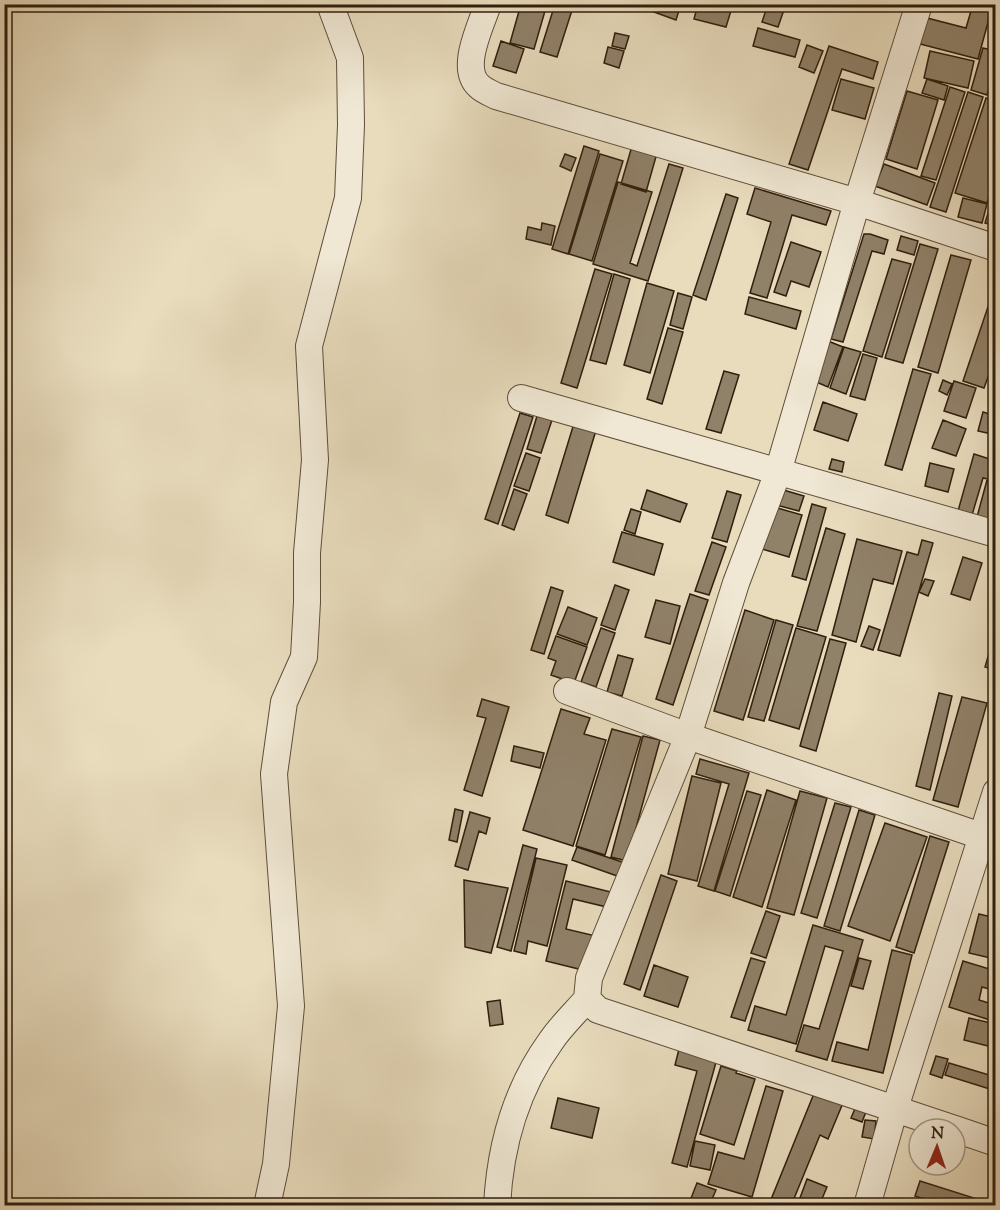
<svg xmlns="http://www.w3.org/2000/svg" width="1000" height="1210" font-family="'Sorts Mill Goudy',serif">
  <rect width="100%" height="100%" fill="#e8dcbd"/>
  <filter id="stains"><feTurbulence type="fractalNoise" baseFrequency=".00333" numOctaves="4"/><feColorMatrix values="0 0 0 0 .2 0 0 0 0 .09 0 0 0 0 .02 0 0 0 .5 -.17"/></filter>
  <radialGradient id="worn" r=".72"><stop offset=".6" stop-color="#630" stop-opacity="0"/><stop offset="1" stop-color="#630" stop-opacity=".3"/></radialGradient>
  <path fill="#908169" stroke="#311e0e" stroke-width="1.5" d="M521,4H547L534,49L510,43Z
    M555,4H574L557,57L540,52Z
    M632,4H681L676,20Z
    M698,4H733L726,27L694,19Z
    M768,4H786L778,27L762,22Z
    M973,4H993L978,59L920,44L927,18L966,28Z
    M758,28L800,40L795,57L753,46Z
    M615,33L629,36L625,49L612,46Z
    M501,41L524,49L516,73L493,66Z
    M807,45L823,51L814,73L799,67Z
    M829,46L878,62L873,79L842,69L808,170L789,164Z
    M608,47L624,51L619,68L604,63Z
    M983,48L996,51V85L990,84L987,95L971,90Z
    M930,51L974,61L968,88L924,78Z
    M841,79L874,88L865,119L832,110Z
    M927,79L948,86L944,100L922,93Z
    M993,84L996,85V98L990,96Z
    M950,87L965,92L936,180L921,176Z
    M907,91L938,100L917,169L886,159Z
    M968,92L983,97L946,212L930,207Z
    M986,98L996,101V175L987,203L955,193Z
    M584,146L599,151L568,254L552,249Z
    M632,146L657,153L646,192L621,184Z
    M565,154L576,158L571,171L560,166Z
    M600,154L623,161L592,261L569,254Z
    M669,164L683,168L648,281L593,264L618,182L652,192L630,263L637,266Z
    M884,164L935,183L927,205L875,186Z
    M996,187V226L985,223Z
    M755,188L831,211L826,225L792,215L767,298L750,293L771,222L747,214Z
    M726,194L738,198L706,300L693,295Z
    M963,198L987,204L982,223L958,217Z
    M542,223L555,226L551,245L526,239L528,227L541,230Z
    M864,234H870L888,240L884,254L872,251L843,342L831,339Z
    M901,236L918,241L914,255L897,250Z
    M791,242L821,252L809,287L791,281L786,296L774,292Z
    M920,244L938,249L903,363L885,358Z
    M951,255L971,260L938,373L918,367Z
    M892,259L911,264L882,357L863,351Z
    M595,269L612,274L577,388L561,383Z
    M614,274L630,279L606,364L590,360Z
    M647,283L674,291L650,373L624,365Z
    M996,283V355L984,388L963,381Z
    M678,293L692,297L683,329L670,325Z
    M749,297L801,311L796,329L745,314Z
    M668,328L683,332L662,404L647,399Z
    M828,341L843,347L828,387L814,381Z
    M844,347L861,352L846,394L830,388Z
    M863,354L877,358L865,400L850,396Z
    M913,369L931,374L902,470L885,465Z
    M724,371L739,375L721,433L706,429Z
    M943,380L952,384L947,395L939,391Z
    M954,381L976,388L966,418L944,411Z
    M823,402L857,414L848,441L814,430Z
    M544,411L554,414L541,453L527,449L537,416L541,417Z
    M983,412L996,416V435L978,431Z
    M520,413L533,417L498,524L485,519Z
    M575,420L597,427L568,523L546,515Z
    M943,420L966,429L956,456L932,448Z
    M526,453L540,458L529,491L514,486Z
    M974,454L996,461V481L983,478L972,515L958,511Z
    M832,459L844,462L842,472L829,469Z
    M930,463L954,469L948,492L925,486Z
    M987,480L996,483L995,522L977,517Z
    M514,489L527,494L514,530L502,525Z
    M780,489L804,496L799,511L776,505Z
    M647,490L687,504L680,522L641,509Z
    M727,491L741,495L727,542L712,538Z
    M812,504L826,508L806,580L792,576Z
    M774,507L802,515L789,557L762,549Z
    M631,509L641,512L635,534L624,530Z
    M826,528L845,534L817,631L797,626Z
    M622,532L663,544L654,575L613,562Z
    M857,539L902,551L893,584L873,579L856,642L832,635Z
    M922,540L933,543L900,656L878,650L907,552L918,555Z
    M712,542L726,547L709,595L695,591Z
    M963,557L982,563L970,600L951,594Z
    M925,579L934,581L928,596L919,592Z
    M615,585L629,590L615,630L601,625Z
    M551,587L563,591L544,654L531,650Z
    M690,594L708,600L673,705L656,699Z
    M656,600L680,606L670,644L645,637Z
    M568,607L597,618L587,645L557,634Z
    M745,610L774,620L743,720L714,711Z
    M776,620L793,625L764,721L748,717Z
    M869,626L880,630L873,650L861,646Z
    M601,628L615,633L596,687L581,682Z
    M796,628L826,637L799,729L769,720Z
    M996,629V670L985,667Z
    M556,636L587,647L574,683L551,675L556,661L548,658Z
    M830,639L846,643L816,751L800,746Z
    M618,655L633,659L622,696L607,692Z
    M939,693L952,696L930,790L916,786Z
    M962,697L987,703L958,807L933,800Z
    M482,699L509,707L482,796L464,790L486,718L477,716Z
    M561,709L590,718L584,734L606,740L573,846L523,830Z
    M612,729L641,737L605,855L576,846Z
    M643,736L660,740L627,861L611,857Z
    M514,746L544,753L540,768L511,761Z
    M700,759L749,773L714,891L698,886L729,784L696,774Z
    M692,776L721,783L697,881L668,874Z
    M767,790L796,800L762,907L733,897Z
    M747,791L761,795L730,896L715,891Z
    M800,791L827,798L794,915L767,908Z
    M835,803L851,807L817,918L801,913Z
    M455,809L463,811L457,842L449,840Z
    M859,810L875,815L840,931L824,926Z
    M470,812L490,818L486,834L479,831L468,870L455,866Z
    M885,823L927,837L890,941L848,926Z
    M930,836L949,842L914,953L896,947Z
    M523,845L537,849L511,951L497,947Z
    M577,847L625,863L620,877L572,860Z
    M536,858L567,865L547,946L528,941L526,954L514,951Z
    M996,867V882L990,880Z
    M661,875L677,881L640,990L624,984Z
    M464,880L508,888L491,953L465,947Z
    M566,881L615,893L611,908L573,899L566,929L600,937L591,972L546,961Z
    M766,911L780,916L766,958L751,953Z
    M979,914L996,918L995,959L969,953Z
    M813,925L863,940L827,1060L796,1051L804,1025L819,1029L843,951L825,946L796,1044L748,1030L755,1006L786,1015Z
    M892,950L912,955L883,1073L832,1061L837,1042L868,1050Z
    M751,958L765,962L745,1021L731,1017Z
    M859,958L871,961L863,989L851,986Z
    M963,961L996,971V991L982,987L979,1000L995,1005L990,1020L949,1007Z
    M654,965L688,977L678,1007L644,996Z
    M500,1000L503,1024L490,1026L487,1002Z
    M969,1018L996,1024V1048L964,1040Z
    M680,1045L718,1055L687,1167L672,1163L697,1071L675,1065Z
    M936,1056L948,1059L942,1078L930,1074Z
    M949,1063L996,1077V1091L945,1075Z
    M721,1066L737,1071L736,1073L755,1079L734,1145L700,1134Z
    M766,1086L783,1091L752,1197L708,1184L718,1152L744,1159Z
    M815,1091L843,1103L828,1139L820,1135L791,1206H778L770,1202Z
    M558,1098L599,1108L592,1138L551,1128Z
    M857,1104L867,1109L862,1122L851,1118Z
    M865,1120L876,1121L874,1139L862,1137Z
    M695,1141L715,1145L710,1170L690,1166Z
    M807,1179L827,1187L819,1206H797Z
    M920,1181L996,1205V1206H944L915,1196Z
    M697,1183L716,1190L709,1206H688Z
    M884,1200L904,1206H882Z"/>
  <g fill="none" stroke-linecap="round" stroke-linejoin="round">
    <g stroke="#5f4e3a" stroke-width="28">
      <path id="street" d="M488,4C481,26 459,68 479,86C483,90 490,93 496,96L857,202L919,4
        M521,398L996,534
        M567,691L688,736L981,836
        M955,1129L598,1010L587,999L589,978L688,736L736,583L778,472L857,202L996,248
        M955,1129L996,1143
        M267,1206L276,1164L291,1006L274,774L284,702L304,657L307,602V553L315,460L309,346L348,198L351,125L350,58L330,4
        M497,1206C500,1147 516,1089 551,1041C561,1026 575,1013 587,999
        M867,1206L895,1108L996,792"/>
    </g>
    <use href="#street" stroke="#f0e8d4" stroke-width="26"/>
  </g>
  <rect width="1000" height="1210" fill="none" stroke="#e8dcbd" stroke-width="24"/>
  <rect x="6" y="6" width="988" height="1198" fill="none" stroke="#311e0e" stroke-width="3"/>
  <rect x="12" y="12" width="976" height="1186" fill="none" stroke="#311e0e" stroke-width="1.5"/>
  <g transform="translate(937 1147) rotate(2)"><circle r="28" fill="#f0e8d4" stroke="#a49785" stroke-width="1.5"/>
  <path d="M0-4.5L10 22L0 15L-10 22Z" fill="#8f2418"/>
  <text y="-9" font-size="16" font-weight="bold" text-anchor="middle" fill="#311e0e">N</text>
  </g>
  <rect width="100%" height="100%" filter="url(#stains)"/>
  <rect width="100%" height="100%" fill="url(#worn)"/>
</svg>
